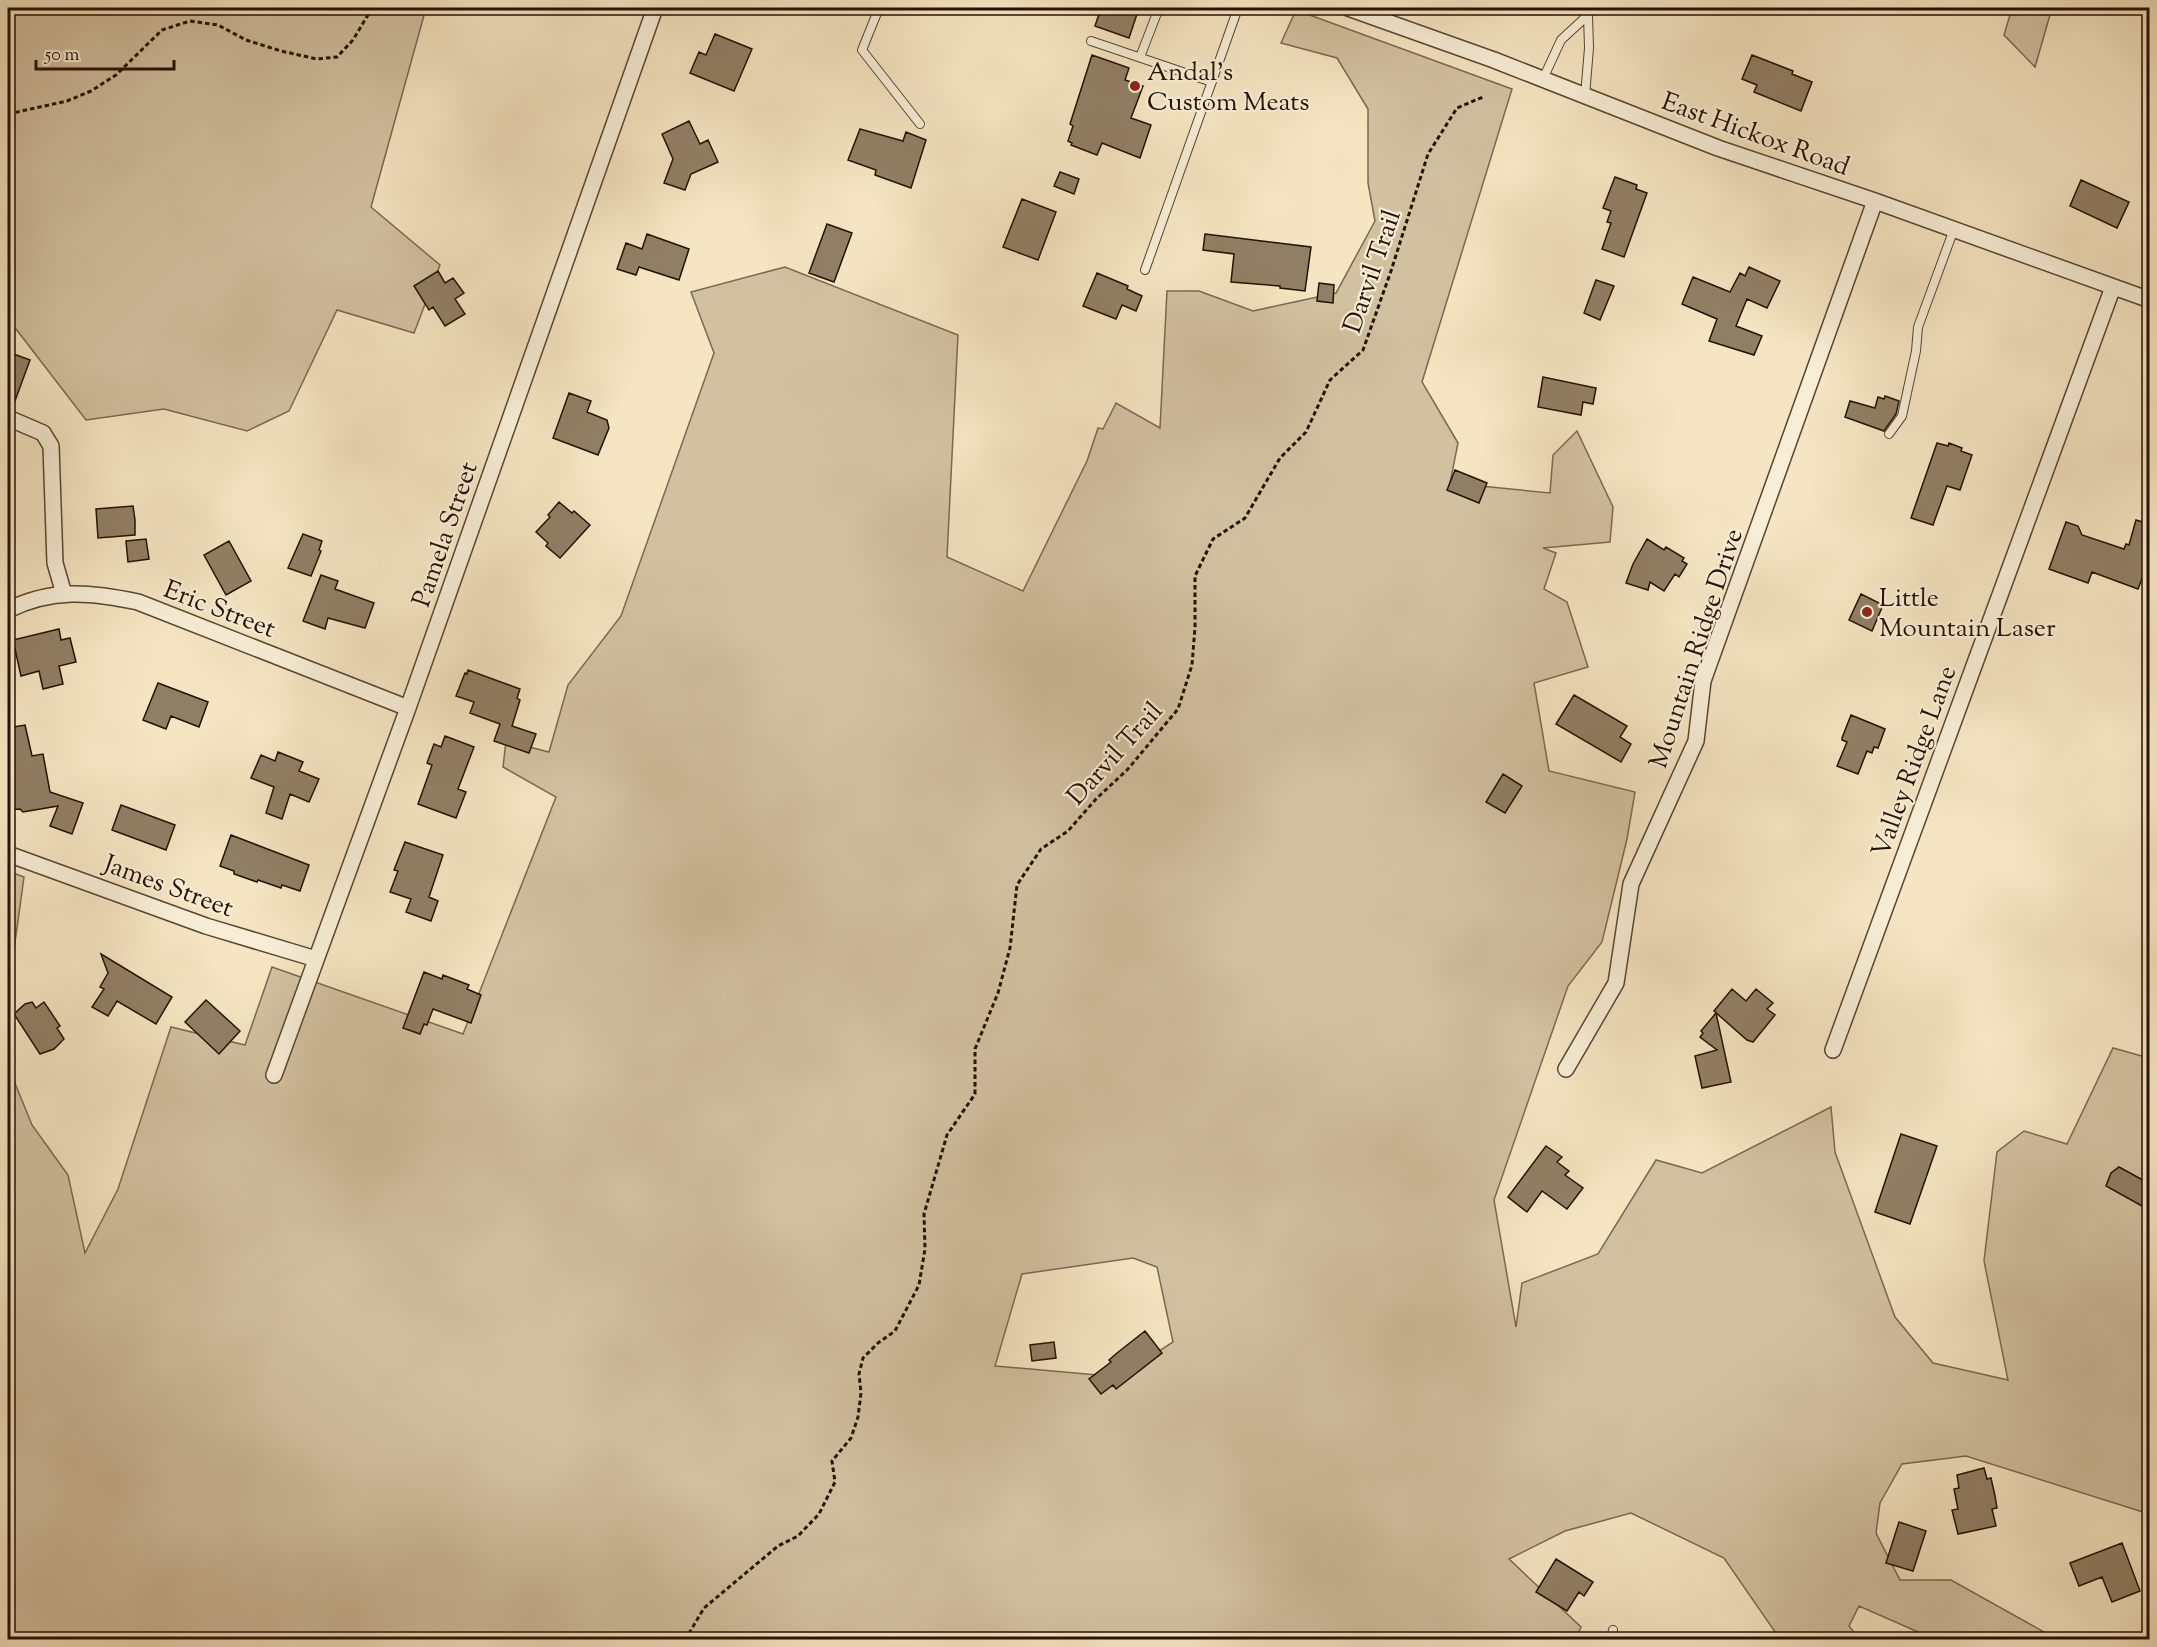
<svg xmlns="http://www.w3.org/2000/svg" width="2157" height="1647" font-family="'Sorts Mill Goudy',serif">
  <rect width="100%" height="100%" fill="#f5e5c2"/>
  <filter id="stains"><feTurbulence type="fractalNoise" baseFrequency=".00333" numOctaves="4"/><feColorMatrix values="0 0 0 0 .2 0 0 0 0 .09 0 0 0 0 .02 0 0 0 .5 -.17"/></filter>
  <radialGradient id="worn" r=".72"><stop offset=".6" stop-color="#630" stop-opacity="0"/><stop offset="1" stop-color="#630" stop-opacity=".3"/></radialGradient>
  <path fill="#d2c1a1" stroke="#7c6851" stroke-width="1.5" fill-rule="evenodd" d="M8,8H426L371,207L440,265L414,333L337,310L289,411L247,431L164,409L86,420L16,329L8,326Z
    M2012,8H2052L2035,67L2004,35Z
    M1296,10L1512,89L1422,382L1458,443L1450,483L1550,493L1553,455L1577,431L1613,507L1610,542L1543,548L1556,553L1544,589L1567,602L1588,667L1534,683L1549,771L1635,792L1627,839L1602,942L1568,986L1494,1200L1516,1327L1522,1283L1598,1254L1656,1160L1702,1173L1831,1107L1835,1152L1895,1317L1933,1363L2008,1380L1984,1261L1997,1152L2024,1131L2067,1144L2113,1048L2149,1058V1514L1966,1456L1902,1464L1880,1503L1876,1533L1900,1580H1951L2053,1637L2050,1639H1934L1859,1606L1849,1626L1859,1639H1780L1724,1558L1631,1513L1565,1531L1509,1559L1581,1627L1576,1639H1531L1516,1634L1510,1640L8,1639V1066L32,1125L68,1175L85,1253L118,1189L171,1027L245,1045L272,967L463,1034L556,797L503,767L506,741L549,752L568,685L621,616L714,353L691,292L785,267L958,335L947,557L1023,591L1087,461L1098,428L1103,429L1116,403L1160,428L1167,291H1199L1253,311L1336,293L1375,221L1368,183V109L1337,58L1281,43ZM1133,1258L1157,1267L1173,1342L1120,1377L995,1366L1022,1274Z
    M8,871L24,877L8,993Z"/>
  <path fill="#917f65" stroke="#251001" stroke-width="1.5" d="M1101,8H1139L1129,38L1095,26Z
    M715,34L752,49L734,91L690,73L699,52L706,55Z
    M1092,55L1129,68L1125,80L1143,86L1131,118L1151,125L1140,158L1102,143L1097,155L1071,145L1072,143L1068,141L1073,126L1070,124Z
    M1752,55L1793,71L1792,74L1812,82L1801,111L1754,92L1757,85L1742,79Z
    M689,121L700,144L708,140L718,162L691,174L685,190L664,183L673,159L662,134Z
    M860,129L903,141L906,132L926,140L911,188L875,175L876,170L848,160Z
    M1060,172L1079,179L1074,194L1054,186Z
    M1615,177L1637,185L1636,189L1647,193L1624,257L1602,249L1611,223L1607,222L1611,211L1603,208Z
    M2081,180L2129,202L2117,228L2070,206Z
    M1022,199L1056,212L1038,260L1003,247Z
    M827,224L852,233L834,282L809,273Z
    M647,234L689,249L679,280L639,267L636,275L617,269L626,243L642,249Z
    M1205,234L1311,247L1305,291L1280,288V286L1231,282L1234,254L1203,250Z
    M1749,267L1780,281L1767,308L1747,299L1736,326L1762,336L1754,355L1709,341L1717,319L1682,304L1693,277L1730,292L1740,273L1745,276Z
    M438,271L445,283L453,278L464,293L455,299L465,314L445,326L433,307L429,310L414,286Z
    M1097,273L1128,286L1127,289L1142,296L1136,311L1122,305L1116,319L1083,306Z
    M1596,280L1614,286L1600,320L1584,313Z
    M1319,283L1334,285L1333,303L1317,301Z
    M8,352L30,360L12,409L8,408Z
    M1543,377L1596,388L1593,404L1583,402L1581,415L1538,407Z
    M569,393L591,401L587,412L607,420L609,428L598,455L553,438Z
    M1885,396L1899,401L1896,414L1884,431L1845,417L1850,401L1875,408L1878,397L1884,399Z
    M1937,443L1948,446L1949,443L1962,448L1961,451L1972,455L1960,490L1947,486L1933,525L1911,518Z
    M1455,470L1487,483L1479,503L1447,490Z
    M559,502L572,513L574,511L590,525L560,558L546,546L548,543L536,532L550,517L548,515Z
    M133,506L135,520V535L98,538L96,509Z
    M2136,520L2150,524V558L2138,589L2092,572L2088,583L2049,569L2066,522L2078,526L2082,535L2124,549L2126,544L2129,545Z
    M303,534L322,541L319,550L321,551L311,576L288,568Z
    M146,539L149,559L128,562L126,541Z
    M1647,539L1664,550L1666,547L1684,558L1682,561L1687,564L1679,577L1675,574L1664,591L1650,582L1648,590L1626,583L1633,564Z
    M229,541L251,581L226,595L204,555Z
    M321,575L338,581L335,589L374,603L365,628L328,618L325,629L303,621Z
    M1861,594L1883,605L1872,631L1849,620Z
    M59,629L61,640L70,638L76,662L59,666L63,684L43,689L39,671L21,676L13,640Z
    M468,670L520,689L517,698L520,700L512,726L536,734L529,753L494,741L500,724L470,713L474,702L456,696L465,673L467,674Z
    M158,683L208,702L199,727L171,716L166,729L143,720Z
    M1574,695L1627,726L1620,737L1631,744L1621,762L1556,724Z
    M1851,715L1885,729L1878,748L1874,747L1872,753L1867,751L1858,774L1837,766L1847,742L1842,740V738Z
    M25,725L32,756L43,754L50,792L83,803L72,834L50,826L58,806L23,812L20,809L8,810V728Z
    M445,736L474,747L458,789L466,792L456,818L418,804L432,765L427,763L434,744L441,747Z
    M278,752L303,762L299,771L319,779L309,802L290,794L282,819L266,813L274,787L251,778L261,755L275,761Z
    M1503,774L1522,786L1505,813L1486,802Z
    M121,805L175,825L166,850L112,830Z
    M231,835L309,865L300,891L282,885L281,888L258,880L257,882L234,874V871L220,866Z
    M405,842L443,855L429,897L438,901L431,921L406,912L411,899L390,892L398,871L394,870Z
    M101,954L172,997L156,1024L117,1001L108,1016L92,1007L104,989L100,987L108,973Z
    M424,972L442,979L443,975L469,985L467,989L481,995L471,1023L433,1009L427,1025L424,1024L420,1034L403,1028Z
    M1732,989L1746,1001L1756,989L1773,1003L1767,1009L1775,1015L1753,1042L1747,1040L1714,1011Z
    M206,1000L240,1031L219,1054L185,1022Z
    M32,1002L36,1008L44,1002L60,1026L57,1028L64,1039L54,1049L40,1054L14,1014L25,1004Z
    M1716,1013L1731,1082L1702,1088L1695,1056L1717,1050L1700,1037L1703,1033L1701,1031Z
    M1901,1134L1937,1146L1910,1224L1875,1212Z
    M1546,1146L1562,1157L1557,1162L1569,1171L1565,1175L1583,1188L1567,1209L1542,1191L1527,1212L1508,1197Z
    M2119,1167L2150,1184V1198L2142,1206L2106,1186L2111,1173Z
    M1145,1331L1162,1353L1116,1389L1113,1385L1101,1394L1089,1379L1111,1362L1109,1360L1117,1353Z
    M1054,1342L1056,1358L1032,1361L1030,1345Z
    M1984,1468L1987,1479L1991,1478L1995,1496L1997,1508L1992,1509L1996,1526L1958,1534L1952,1510L1958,1509L1954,1489L1959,1488L1957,1475Z
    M1899,1522L1926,1531L1913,1571L1886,1563Z
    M2122,1543L2140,1591L2112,1602L2102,1577L2079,1586L2070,1563Z
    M1556,1559L1593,1582L1584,1596L1579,1592L1567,1611L1536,1592Z"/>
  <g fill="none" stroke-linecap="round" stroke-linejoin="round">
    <g stroke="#594531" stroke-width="10">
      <path id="service" d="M879,8L862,50L920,124
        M1091,41L1212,82
        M1140,57L1159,8
        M1543,79L1561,40L1588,15
        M1585,96L1589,48L1588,15L1591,8
        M1145,270L1238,8
        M1889,434L1902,416L1916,351L1918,327L1954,229
        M1611,1640L1613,1630"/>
    </g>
    <g stroke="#594531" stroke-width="18">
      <path id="minor" d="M1348,8L1494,60L1718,148L1875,201L2150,300
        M8,418L43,433L51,446L55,563L64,594
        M8,610C52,588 91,592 138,602L408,708
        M8,854L206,926L316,959
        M1833,1050L2113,287
        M1566,1069L1616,983L1631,884L1696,741L1703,681L1875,201
        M274,1075L408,708L655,8"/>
    </g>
    <path stroke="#251001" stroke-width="3" stroke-dasharray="4.5 3" stroke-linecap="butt" d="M8,114L67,101L91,91L116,75L162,30L190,21L218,25L246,40L281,51L317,59L337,57L353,40L372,8
      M685,1640L704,1608L778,1546L798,1536L819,1514L835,1482L832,1461L851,1438L858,1417L861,1393L859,1374L863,1358L878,1343L895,1331L919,1285L925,1249L924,1214L947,1135L975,1094V1049L998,993L1010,948L1017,885L1041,849L1068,831L1096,799L1128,769L1178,709L1192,665L1195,627V576L1213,539L1245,518L1280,458L1306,432L1330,380L1363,350L1391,271L1428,154L1457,108L1483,97"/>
    <use href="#service" stroke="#f8eed7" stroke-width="8"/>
    <use href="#minor" stroke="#f8eed7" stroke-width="15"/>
  </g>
  <g fill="#8f2418" stroke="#f8eed7" stroke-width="2">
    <circle cx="1135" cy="86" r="6"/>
    <circle cx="1867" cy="612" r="6"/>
  </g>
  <g text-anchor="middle" stroke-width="4.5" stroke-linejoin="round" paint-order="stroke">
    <g font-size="26" fill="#251001" stroke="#f8eed7" text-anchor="start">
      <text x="1147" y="80">Andal's<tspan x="1147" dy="30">Custom Meats</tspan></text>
      <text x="1879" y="606">Little<tspan x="1879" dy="30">Mountain Laser</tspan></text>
    </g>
    <g font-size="26" fill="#251001" stroke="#f8eed7">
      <text transform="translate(1756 133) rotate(20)" y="9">East Hickox Road</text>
      <text transform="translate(1371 271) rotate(-71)" y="9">Darvil Trail</text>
      <text transform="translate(444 534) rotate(-71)" y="9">Pamela Street</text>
      <text transform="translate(220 608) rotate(21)" y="9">Eric Street</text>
      <text transform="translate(1695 648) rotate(-72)" y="9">Mountain Ridge Drive</text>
      <text transform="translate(1114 753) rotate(-48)" y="9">Darvil Trail</text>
      <text transform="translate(1913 761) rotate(-70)" y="9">Valley Ridge Lane</text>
      <text transform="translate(169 885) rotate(20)" y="9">James Street</text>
    </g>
  </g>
  <rect width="2157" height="1647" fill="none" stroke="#f5e5c2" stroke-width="30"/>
  <rect x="9" y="9" width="2139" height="1629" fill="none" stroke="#251001" stroke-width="3"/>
  <rect x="15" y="15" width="2127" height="1617" fill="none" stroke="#251001" stroke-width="1.5"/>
  <path d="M36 60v9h138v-9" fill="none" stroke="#251001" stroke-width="3"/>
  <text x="45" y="60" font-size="18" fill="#251001" stroke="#f8eed7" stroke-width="4.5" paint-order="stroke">50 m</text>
  <rect width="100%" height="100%" filter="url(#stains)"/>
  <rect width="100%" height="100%" fill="url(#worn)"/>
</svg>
